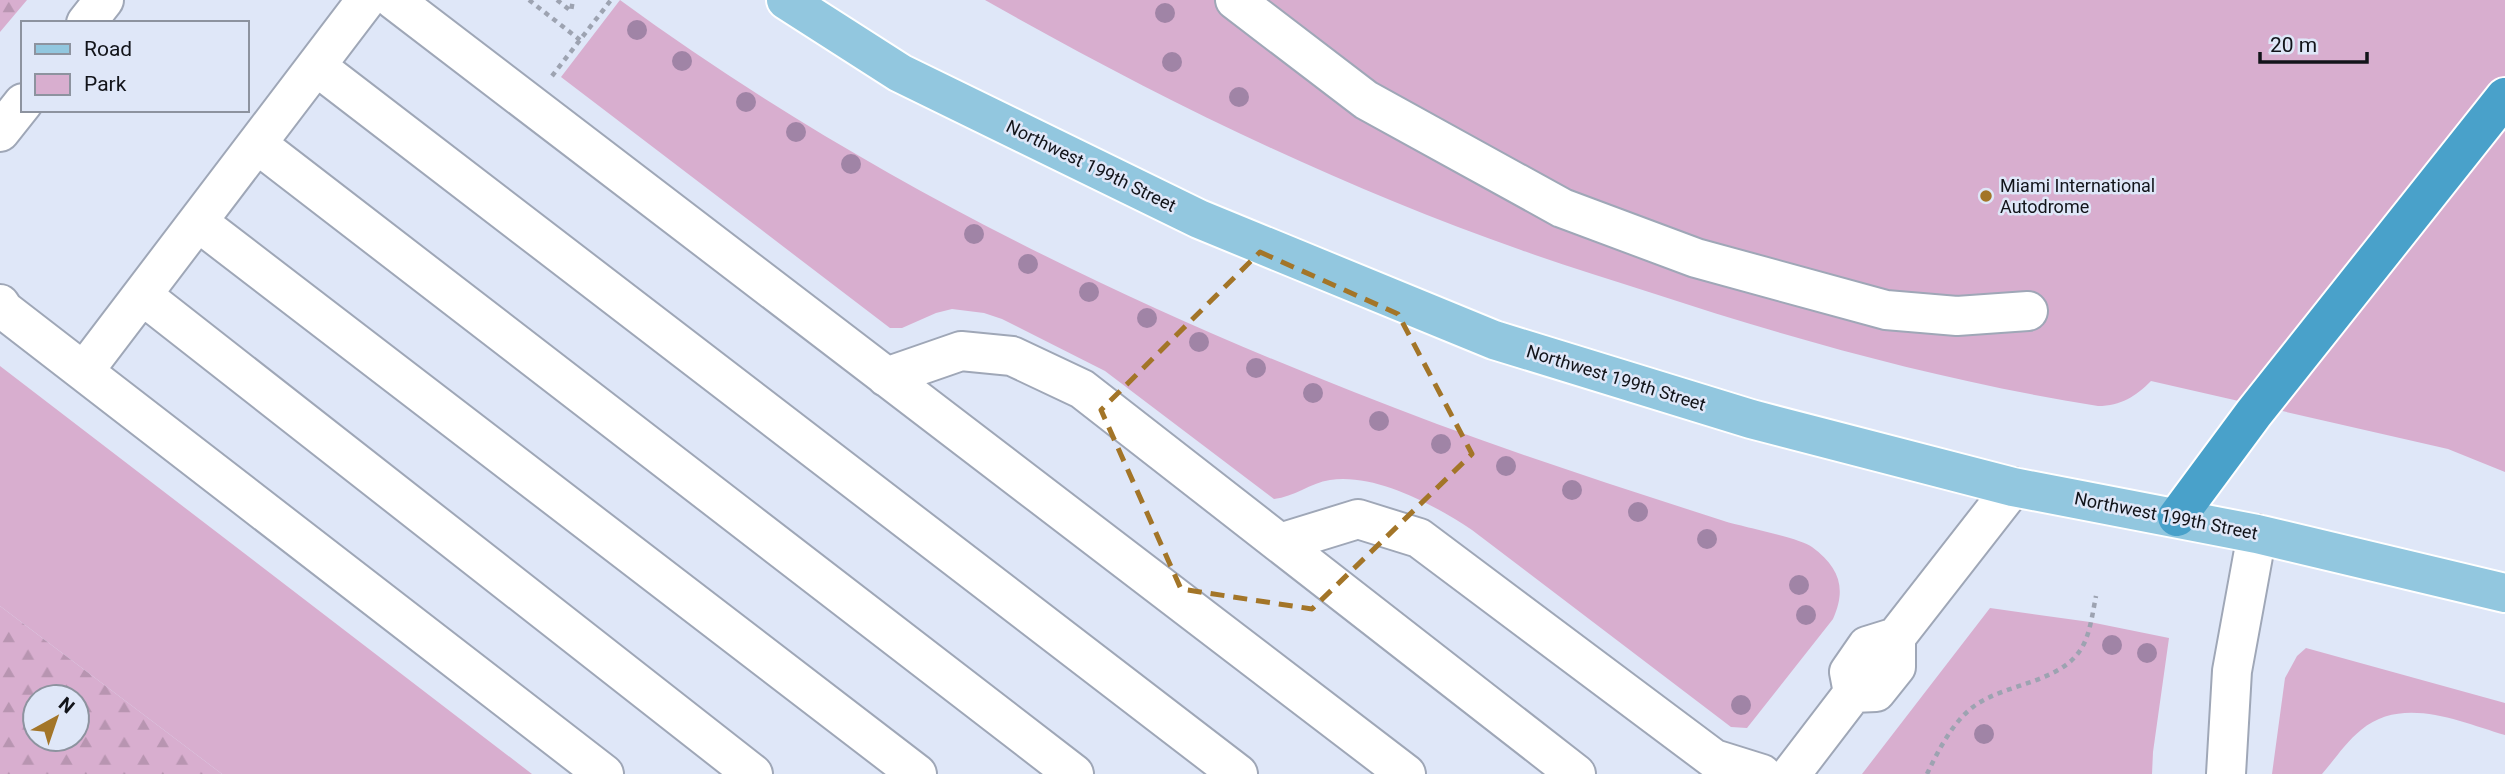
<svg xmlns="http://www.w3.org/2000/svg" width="2505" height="774" font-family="Roboto,sans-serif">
  <defs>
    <pattern id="forest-firs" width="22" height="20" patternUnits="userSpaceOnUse" patternTransform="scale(1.75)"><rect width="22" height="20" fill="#d8aecf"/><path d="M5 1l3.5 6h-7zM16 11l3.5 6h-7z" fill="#b895b1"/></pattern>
  </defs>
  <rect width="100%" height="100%" fill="#dfe7f8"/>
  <path fill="#d8aecf" d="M620,0C868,182 1150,317 1437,424C1532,459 1628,490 1724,521C1743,527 1800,538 1812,547C1839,567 1847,588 1833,619L1747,728L1731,727L1472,530C1435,505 1375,473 1330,480C1310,483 1294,497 1274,499L1105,371L1002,319L984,313L952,309L936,313L902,328H890L561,77Z
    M985,0H2505V472L2448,449L2151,381C2136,396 2121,406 2098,406C1947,382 1798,341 1652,293C1609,279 1565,266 1521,250C1335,185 1156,97 985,0Z
    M0,366L532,774H222L0,606Z
    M1990,608L2090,622L2169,638L2153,752L2152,774H1862Z
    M2306,648L2505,703V735C2460,722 2403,695 2361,730C2346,742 2335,759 2322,774H2272L2285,678L2297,656Z"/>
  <path fill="url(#forest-firs)" fill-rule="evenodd" d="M0,0H27L0,32Z
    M0,606L222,774H0ZM35,697H77V739H35Z"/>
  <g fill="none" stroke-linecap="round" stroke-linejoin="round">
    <g stroke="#9fa7b7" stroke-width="42">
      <path id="minor" d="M394,0L1406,774
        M1235,0L1366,100L1562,208L1696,258L1886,310L1957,316L2028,311
        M86,23L104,0
        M316,66L1238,774
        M0,132L23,103
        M257,144L1074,774
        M198,222L917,774
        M142,295L753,774
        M0,304L4,310L604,774
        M84,371L366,0
        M886,377L961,351L1012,356L1082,389L1576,774
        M1280,543L1358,519L1419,538L1714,759L1762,774
        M1853,693L1849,672L1867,646L1896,637L2013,487
        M1791,774L1853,693L1876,692L1896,667V637
        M2226,774L2232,671L2257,534"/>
    </g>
    <g stroke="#fff" stroke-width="42">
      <path id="major" d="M786,0L900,73L1199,219L1494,340L1751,419L2013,487L2257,534L2505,593"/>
    </g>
    <g stroke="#fff" stroke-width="42">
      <path id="highway" d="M2177,517L2254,413L2505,97"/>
    </g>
    <path stroke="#9da3b1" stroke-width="4.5" stroke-dasharray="5 5" stroke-linecap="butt" d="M529,0L580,40
      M557,0L571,11L573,0
      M552,76L611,0
      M1927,774C1938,751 1952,723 1973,707C2007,681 2069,684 2086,639C2091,626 2093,611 2096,596"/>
    <use href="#minor" stroke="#fff" stroke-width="38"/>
    <use href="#major" stroke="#92c7df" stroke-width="38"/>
    <use href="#highway" stroke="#49a1ca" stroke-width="38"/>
  </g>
  <g fill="#a084a6">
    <circle cx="1165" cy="13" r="10"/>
    <circle cx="637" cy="30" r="10"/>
    <circle cx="682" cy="61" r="10"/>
    <circle cx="1172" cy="62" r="10"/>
    <circle cx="1239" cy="97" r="10"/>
    <circle cx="746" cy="102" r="10"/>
    <circle cx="796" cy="132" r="10"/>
    <circle cx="851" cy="164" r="10"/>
    <circle cx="974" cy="234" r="10"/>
    <circle cx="1028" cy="264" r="10"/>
    <circle cx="1089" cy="292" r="10"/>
    <circle cx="1147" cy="318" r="10"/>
    <circle cx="1199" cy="342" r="10"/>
    <circle cx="1256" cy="368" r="10"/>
    <circle cx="1313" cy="393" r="10"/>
    <circle cx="1379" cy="421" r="10"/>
    <circle cx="1441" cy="444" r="10"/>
    <circle cx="1506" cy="466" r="10"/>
    <circle cx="1572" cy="490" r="10"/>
    <circle cx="1638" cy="512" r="10"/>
    <circle cx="1707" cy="539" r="10"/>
    <circle cx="1799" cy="585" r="10"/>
    <circle cx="1806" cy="615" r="10"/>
    <circle cx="2112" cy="645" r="10"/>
    <circle cx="2147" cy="653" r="10"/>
    <circle cx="1741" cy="705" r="10"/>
    <circle cx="1984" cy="734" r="10"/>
  </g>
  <path fill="none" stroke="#a37528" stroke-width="5" stroke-dasharray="14 9" stroke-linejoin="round" d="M1260,252L1398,314L1472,454L1312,609L1181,589L1101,410Z"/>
  <circle fill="#a37528" stroke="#dfe7f8" stroke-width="2.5" cx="1986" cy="196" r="7"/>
  <g text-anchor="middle" stroke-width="5" stroke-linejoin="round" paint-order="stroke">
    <g font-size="18" fill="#12141a" stroke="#dfe7f8">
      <text transform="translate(1091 166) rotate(26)" y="6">Northwest 199th Street</text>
      <text transform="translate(1616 378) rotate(17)" y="6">Northwest 199th Street</text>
      <text transform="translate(2166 516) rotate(11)" y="6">Northwest 199th Street</text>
    </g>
    <g font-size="18" fill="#12141a" stroke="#dfe7f8" text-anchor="start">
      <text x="2000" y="192">Miami International<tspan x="2000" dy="21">Autodrome</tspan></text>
    </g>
  </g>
  <rect x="21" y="21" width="228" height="91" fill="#dfe7f8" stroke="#8d939f" stroke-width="2"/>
  <rect x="35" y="44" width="35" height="10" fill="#92c7df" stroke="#8d939f" stroke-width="2"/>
  <text x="84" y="56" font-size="21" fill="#12141a">Road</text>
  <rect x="35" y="74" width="35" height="21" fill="#d8aecf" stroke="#8d939f" stroke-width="2"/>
  <text x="84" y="91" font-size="21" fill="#12141a">Park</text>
  <g transform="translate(56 718) rotate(40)"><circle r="33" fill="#dfe7f8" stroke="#8d939f" stroke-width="2"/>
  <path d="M0-5L12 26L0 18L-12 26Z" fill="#a37528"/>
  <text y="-10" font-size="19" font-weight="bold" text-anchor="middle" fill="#12141a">N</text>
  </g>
  <path d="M2260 52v10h107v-10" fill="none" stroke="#12141a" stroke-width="3.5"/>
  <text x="2270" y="52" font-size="21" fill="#12141a" stroke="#dfe7f8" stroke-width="5" paint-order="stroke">20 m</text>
</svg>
